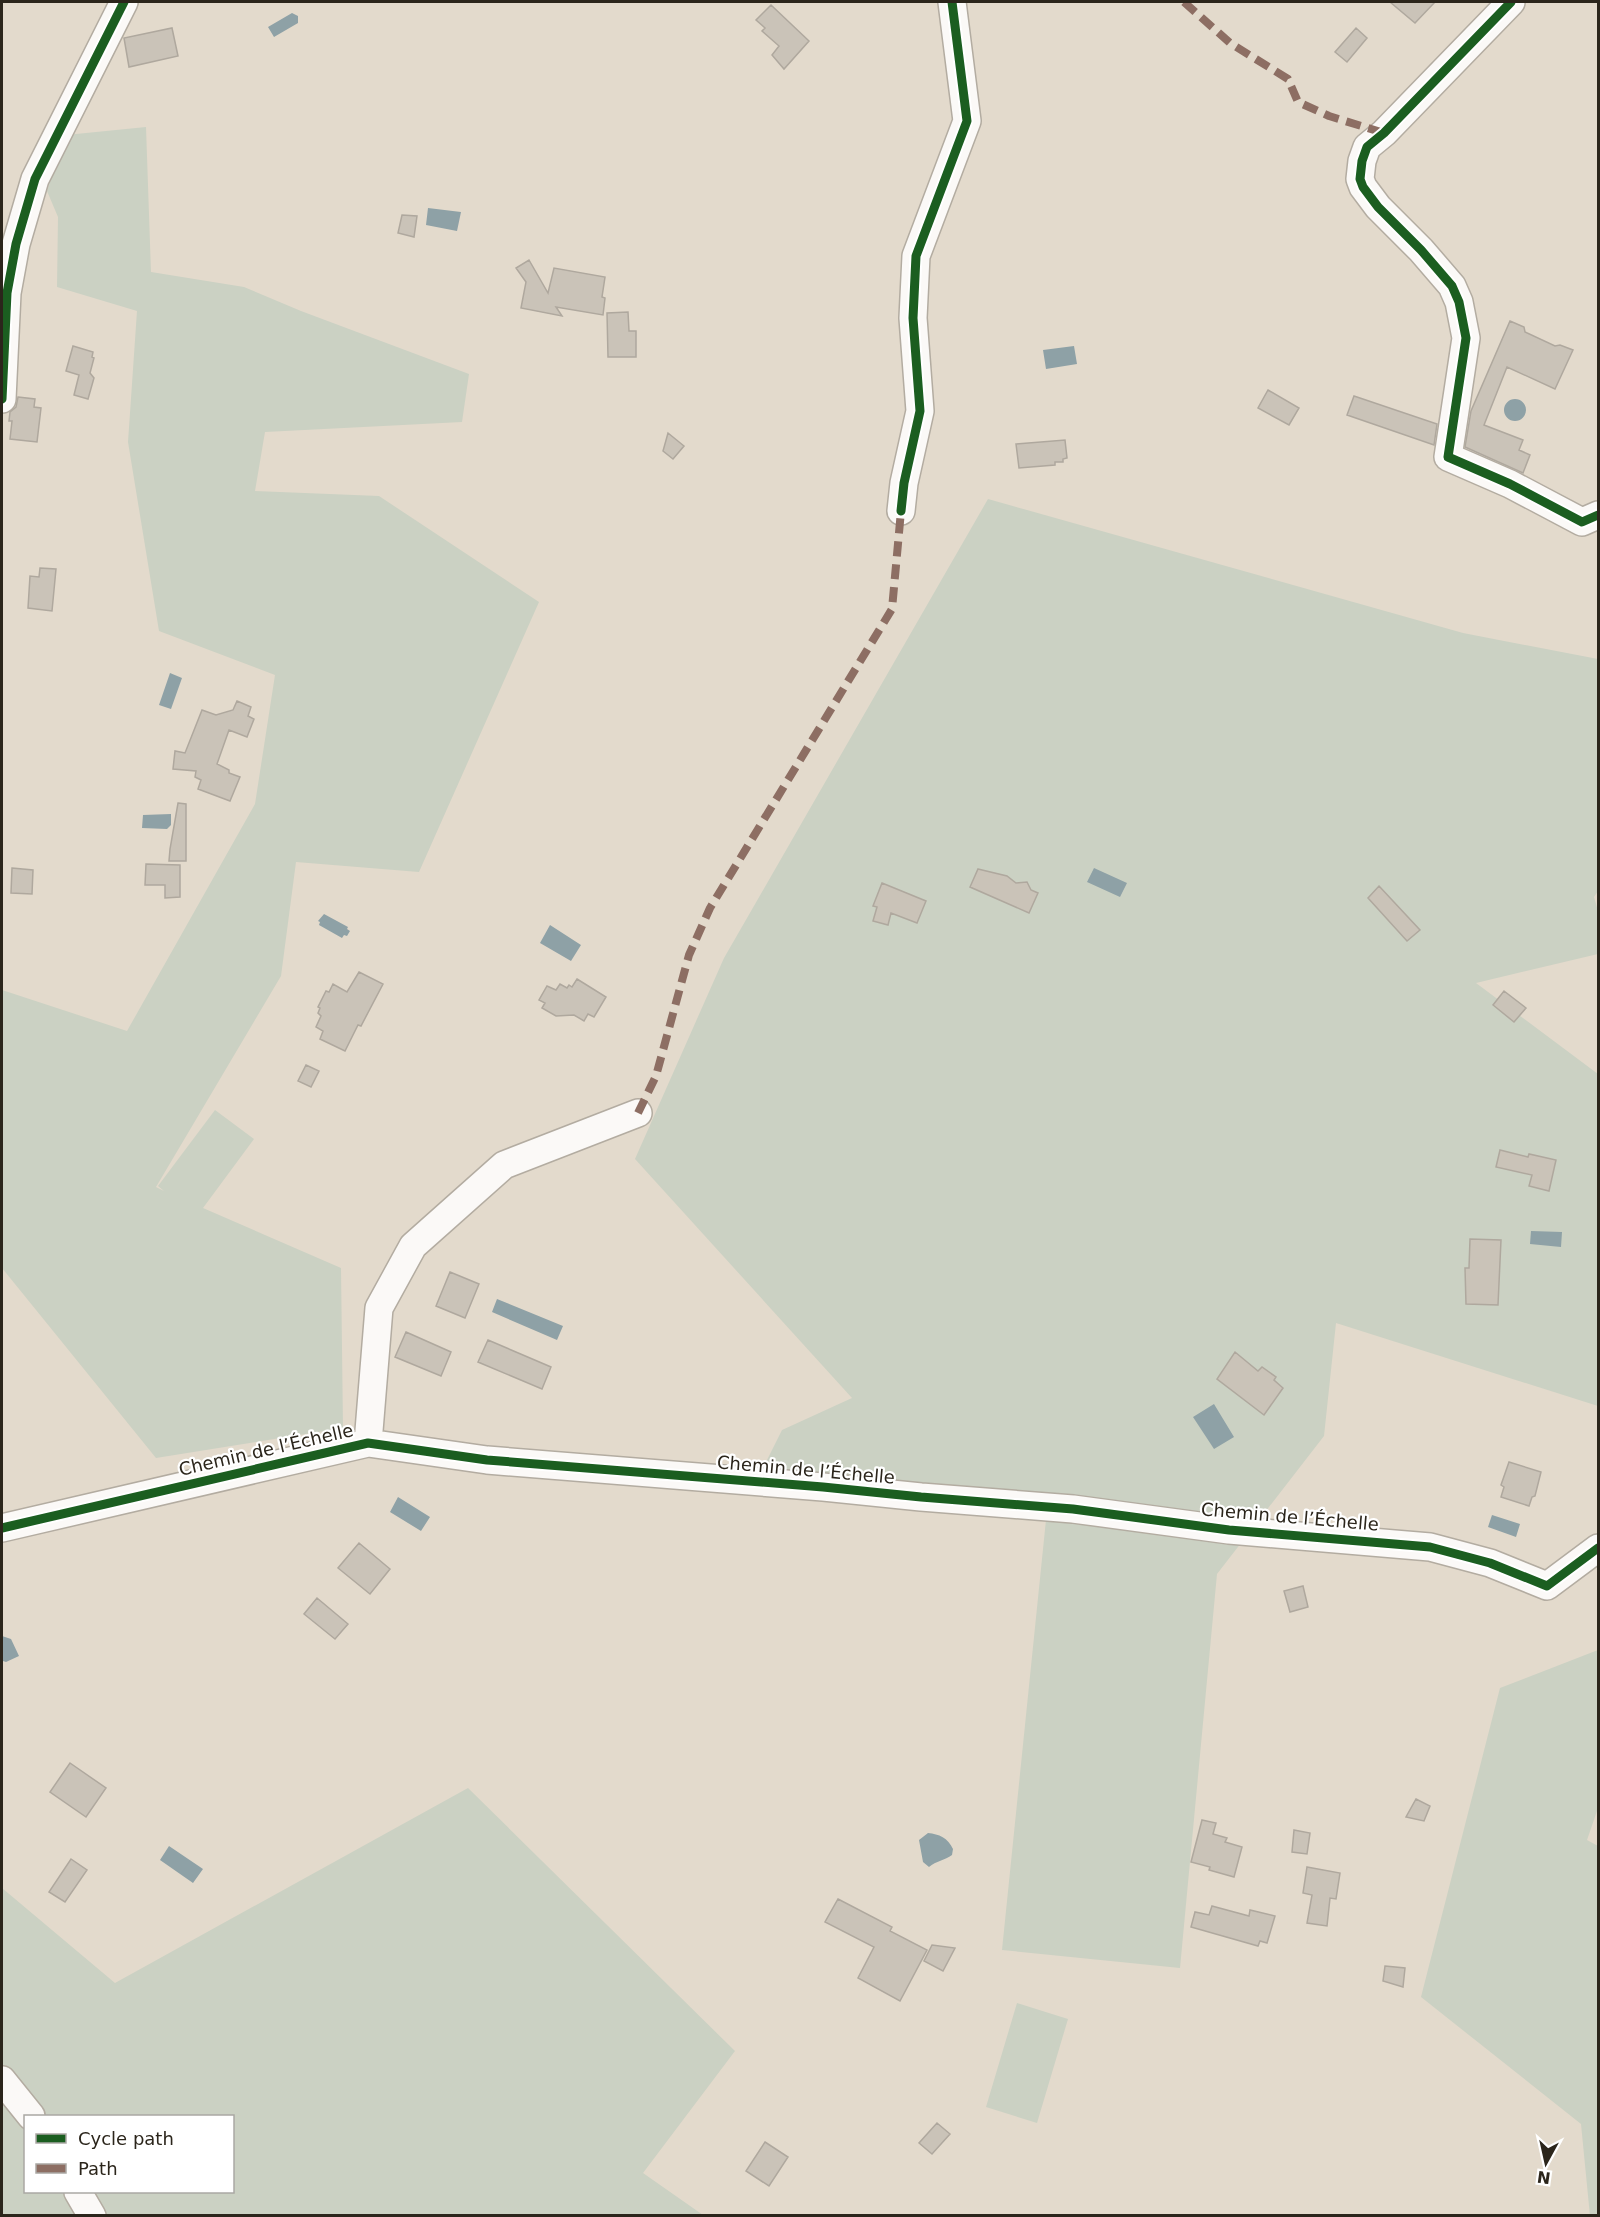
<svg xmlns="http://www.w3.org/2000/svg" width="1600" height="2217" font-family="'DejaVu Sans',sans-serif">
  <rect width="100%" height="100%" fill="#e3dacc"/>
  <path fill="#cbd1c3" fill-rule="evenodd" d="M146,127L151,272L244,287L301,311L469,374L462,422L265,432L255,491L379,496L539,602L419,872L296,862L281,976L156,1187L164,1191L158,1186L215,1110L254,1139L203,1208L341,1268L343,1428L156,1458L2,1268V990L127,1031L255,804L275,675L159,631L128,442L137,311L57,287L58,217L47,191L66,135Z
    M988,499L1463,633L1598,659V891L1594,897L1598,911V954L1476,983L1598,1074V1406L1336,1323L1324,1436L1217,1574L1180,1968L1002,1950L1047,1510L754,1486L782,1430L852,1398L635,1159L724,958Z
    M1598,1650V1808L1587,1840L1598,1846V2215L1590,2216L1581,2124L1421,1997L1500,1688Z
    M468,1788L735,2051L643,2173L703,2215H2V1888L115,1983ZM26,2116H232V2192H26Z
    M1017,2003L1068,2019L1037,2123L986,2107Z"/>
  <path fill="#8ea1a6" d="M292,13L298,16V23L274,37L268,27Z
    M428,208L461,212L457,231L426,225Z
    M1074,346L1077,364L1046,369L1043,350Z
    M1504 410a11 11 0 1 1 22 0a11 11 0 1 1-22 0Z
    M170,673L182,678L171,709L159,705Z
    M171,814V825L167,829L142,828L143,815Z
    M1094,868L1127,883L1120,897L1087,882Z
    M324,914L348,927L347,929L350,931L347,936L344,935L342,938L319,925L320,922L318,921Z
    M550,925L581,945L571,961L540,943Z
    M1531,1231L1562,1232L1561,1247L1530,1244Z
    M497,1299L563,1326L557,1340L492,1312Z
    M1214,1404L1234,1437L1214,1449L1193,1417Z
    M398,1497L430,1517L421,1531L390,1512Z
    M1492,1515L1520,1524L1516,1537L1488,1527Z
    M2,1636L11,1639L19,1656L6,1662L3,1661Z
    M928,1833C939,1834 948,1838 953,1849L952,1855C945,1860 936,1861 929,1867L923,1862L919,1840Z
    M169,1846L203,1869L193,1883L160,1860Z"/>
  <path fill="#cac3b8" stroke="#afa89e" stroke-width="1.5" d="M1390,2H1435L1415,23Z
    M771,5L809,41L784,69L772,55L779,46L762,31L765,28L756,20Z
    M172,28L178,56L129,67L124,38Z
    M1356,28L1367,38L1347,62L1335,52Z
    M402,215L417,216L414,237L398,233Z
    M529,260L548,293L554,268L605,277L602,297L605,298L603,315L556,307L562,316L521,308L526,282L516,268Z
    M628,312L629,331H636V357H608L607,313Z
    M1510,321L1524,327L1525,332L1555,346L1560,345L1573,350L1555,389L1507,367L1484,425L1523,440L1519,450L1530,455L1523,473L1465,447L1471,411Z
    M73,346L93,352L92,357L94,358L90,373L94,378L88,399L74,395L79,375L66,371Z
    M1268,390L1299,408L1289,425L1258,408Z
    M1354,396L1437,424L1434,445L1347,415Z
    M18,397L35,399L34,407L41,408L37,442L10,439L12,421H9L10,412L16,407Z
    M668,433L684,446L673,459L663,451Z
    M1065,440L1067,458L1063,459V462H1055V465L1019,468L1016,444Z
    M40,568L56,569L52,611L28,608L30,576L39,577Z
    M237,701L251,707L248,716L254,719L247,737L229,730L217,764L229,770V773L240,777L230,801L198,789L201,780L195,777L196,771L173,769L175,751L185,753L202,710L216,715L233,710Z
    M178,803L186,804V861H169L170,849Z
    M146,864L180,865V897L165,898V885H145Z
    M12,868L33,870L32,894L11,893Z
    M978,869L1007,876L1016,883L1027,882L1031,890L1038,893L1029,913L970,887Z
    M882,883L926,901L917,923L891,913L888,925L873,921L877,907L873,906Z
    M1379,886L1420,930L1407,941L1368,898Z
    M359,972L383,984L361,1026L358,1025L345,1051L320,1039L323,1031L316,1027L321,1016L318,1013L320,1008L318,1007L326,991L329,992L333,984L347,992Z
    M577,979L606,997L594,1017L588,1014L584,1021L574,1015L556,1016L542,1008L545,1003L539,1000L547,986L556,990L560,984L567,988L569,985L572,987Z
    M1504,991L1526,1008L1514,1022L1493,1005Z
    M306,1065L319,1071L311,1087L298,1081Z
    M1500,1150L1528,1157L1529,1154L1556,1160L1549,1191L1529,1186L1532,1175L1496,1167Z
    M1470,1239L1501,1240L1498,1305L1466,1304L1465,1268H1469Z
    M450,1272L479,1284L465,1318L436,1306Z
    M406,1332L451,1352L441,1376L395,1357Z
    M488,1340L551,1367L542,1389L478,1362Z
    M1235,1352L1258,1371L1262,1367L1276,1377L1274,1380L1283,1388L1264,1415L1217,1379Z
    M1509,1462L1541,1472L1535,1496L1532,1497L1529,1506L1501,1497L1504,1487L1501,1485Z
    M359,1543L390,1569L370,1594L338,1568Z
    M1303,1586L1308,1607L1290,1612L1284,1591Z
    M317,1598L348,1624L335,1639L304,1614Z
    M70,1763L106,1788L86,1817L50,1792Z
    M1416,1799L1430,1806L1424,1821L1406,1817Z
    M1202,1820L1216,1823L1213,1834L1227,1838L1225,1842L1242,1847L1234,1877L1209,1870L1210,1867L1191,1862Z
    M1294,1830L1310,1833L1307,1854L1292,1852Z
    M71,1859L87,1870L65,1902L49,1892Z
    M1307,1867L1340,1873L1336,1899L1330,1898L1327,1926L1307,1923L1312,1895L1303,1893Z
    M838,1899L892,1927L890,1931L927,1950L900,2001L858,1978L874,1947L825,1922Z
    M1212,1906L1249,1916L1250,1910L1275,1916L1267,1943L1260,1941L1258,1946L1191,1927L1195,1912L1209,1915Z
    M932,1945L955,1948L943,1971L924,1961Z
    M1385,1966L1405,1968L1403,1987L1383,1981Z
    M937,2123L950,2134L932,2154L919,2143Z
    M765,2142L788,2157L769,2186L746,2171Z"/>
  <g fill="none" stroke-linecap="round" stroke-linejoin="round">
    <g stroke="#b3aca1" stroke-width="30">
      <path id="minor" d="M1511,2L1384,133L1367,147L1362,161L1360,179L1363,187L1378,207L1421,250L1452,286L1459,302L1466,338L1448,457L1510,484L1582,522L1598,515
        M2,399L7,293L16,244L35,179L124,2
        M901,511L904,483L920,411L913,318L916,256L967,121L952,2
        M368,1443L379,1308L413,1246L504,1165L638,1113
        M2,1528L368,1443L487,1460L823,1487L921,1497L1073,1509L1229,1530L1430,1547L1490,1563L1547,1586L1598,1548
        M2,2080L31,2116
        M78,2192L92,2216"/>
    </g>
    <use href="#minor" stroke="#fbf9f7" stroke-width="27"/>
    <path stroke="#8d6e63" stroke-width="8" stroke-dasharray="15 8" stroke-linecap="butt" d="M1184,2L1230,43L1288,79L1298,102L1329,116L1384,133
      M638,1113L656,1076L689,955L710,908L892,609L901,511"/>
    <g stroke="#fff" stroke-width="13">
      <path id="cycleway" d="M1511,2L1384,133L1367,147L1362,161L1360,179L1363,187L1378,207L1421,250L1452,286L1459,302L1466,338L1448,457L1510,484L1582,522L1598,515
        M2,399L7,293L16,244L35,179L124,2
        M901,511L904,483L920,411L913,318L916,256L967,121L952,2
        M2,1528L368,1443L487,1460L823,1487L921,1497L1073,1509L1229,1530L1430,1547L1490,1563L1547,1586L1598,1548"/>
    </g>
    <use href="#cycleway" stroke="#1b5e20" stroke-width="9"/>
  </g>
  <g text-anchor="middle" stroke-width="4.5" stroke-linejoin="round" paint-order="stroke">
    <g font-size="18" fill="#2b251b" stroke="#fff">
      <text transform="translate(266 1450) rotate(-13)" y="6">Chemin de l’Échelle</text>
      <text transform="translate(806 1470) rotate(5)" y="6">Chemin de l’Échelle</text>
      <text transform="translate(1290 1517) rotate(5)" y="6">Chemin de l’Échelle</text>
    </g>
  </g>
  <rect width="1600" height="2217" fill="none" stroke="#2b251b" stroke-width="6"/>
  <rect x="24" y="2115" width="210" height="78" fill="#ffffff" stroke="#aaa8a4" stroke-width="1.5"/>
  <rect x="36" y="2134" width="30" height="9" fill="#1b5e20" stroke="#aaa8a4" stroke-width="1.5"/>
  <text x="78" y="2145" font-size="18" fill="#2b251b">Cycle path</text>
  <rect x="36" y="2164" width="30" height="9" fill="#8d6e63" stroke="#aaa8a4" stroke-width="1.5"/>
  <text x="78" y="2175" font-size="18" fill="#2b251b">Path</text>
  <g transform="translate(1546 2163) rotate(188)" stroke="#ffffff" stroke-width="4.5" paint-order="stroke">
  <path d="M0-4.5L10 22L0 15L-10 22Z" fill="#2b251b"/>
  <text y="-9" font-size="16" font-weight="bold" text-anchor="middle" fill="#2b251b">N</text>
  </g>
</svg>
